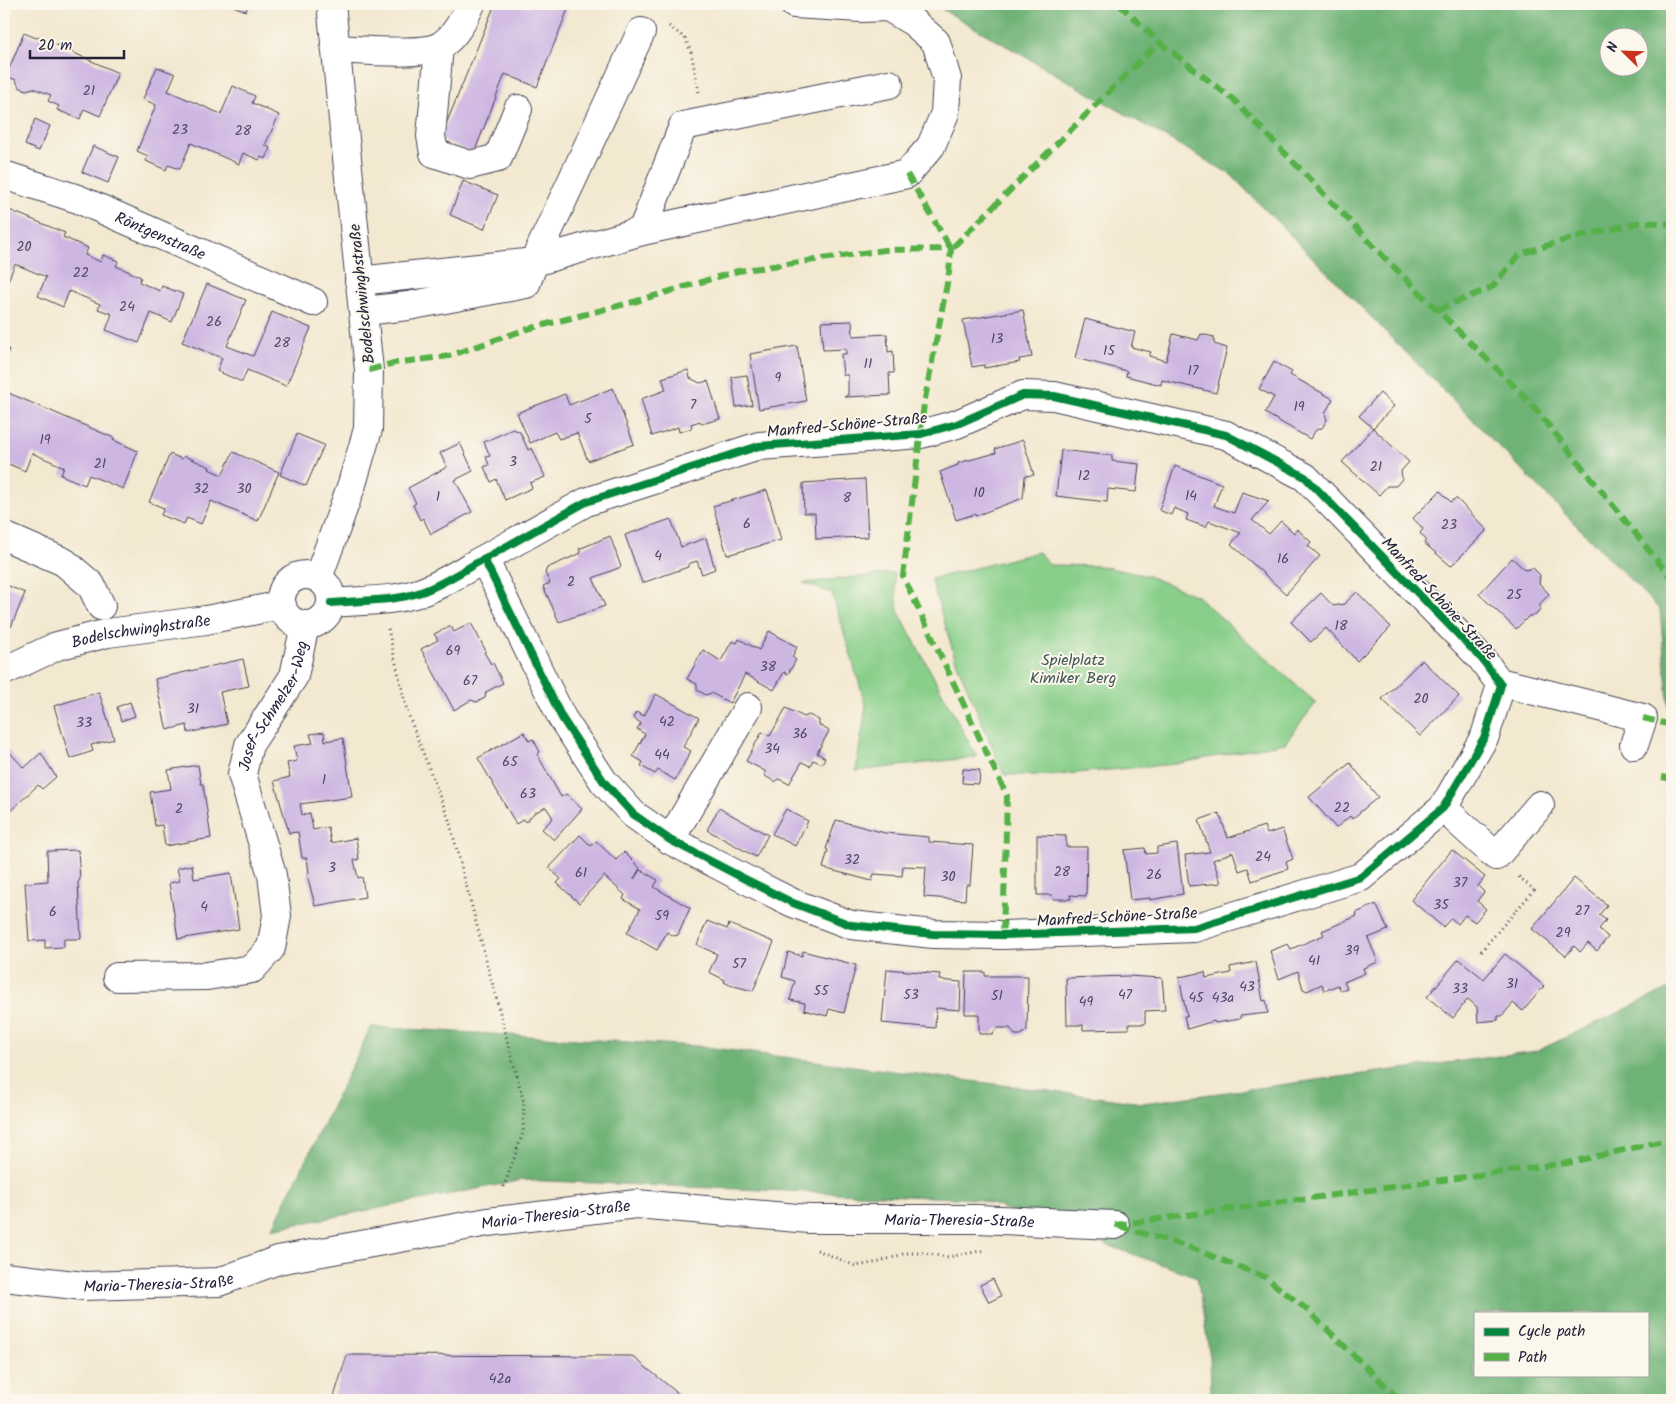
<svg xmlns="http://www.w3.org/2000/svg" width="1676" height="1404" font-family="Kalam,sans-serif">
  <rect width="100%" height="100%" fill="#fbf7ec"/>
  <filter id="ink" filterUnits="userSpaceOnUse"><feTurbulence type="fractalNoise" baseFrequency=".02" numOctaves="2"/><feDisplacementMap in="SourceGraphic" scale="10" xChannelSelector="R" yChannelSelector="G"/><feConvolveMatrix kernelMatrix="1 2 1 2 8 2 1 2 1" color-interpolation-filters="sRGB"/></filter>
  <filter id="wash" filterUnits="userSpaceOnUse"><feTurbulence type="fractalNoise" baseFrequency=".0096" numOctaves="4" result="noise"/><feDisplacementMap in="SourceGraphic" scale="20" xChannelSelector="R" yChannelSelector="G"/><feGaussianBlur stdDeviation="1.12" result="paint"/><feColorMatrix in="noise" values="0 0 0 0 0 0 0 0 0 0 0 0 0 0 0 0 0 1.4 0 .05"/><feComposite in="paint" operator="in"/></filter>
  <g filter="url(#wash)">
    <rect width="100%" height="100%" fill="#f3e8d0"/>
    <path fill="#89cf8a" stroke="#567862" d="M1039,552L1049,565L1100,566L1148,576L1197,596L1316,703L1285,743L1175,764L1054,775H1004L956,661L931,579Z
      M894,573L898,611L977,757L856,771L866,706L832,593L803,583Z"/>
    <path fill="#6eb276" stroke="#486a58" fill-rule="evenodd" d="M933,4H1672V747L1660,610L1230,174ZM1608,38H1638V68H1608Z
      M1672,987V1400H1211L1210,1357L1197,1277L977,1199L523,1180L272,1229L371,1027L697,1046L1143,1103L1537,1051ZM1475,1313H1647V1375H1475Z"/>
    <g id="blocks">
      <path fill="#ceb6e2" d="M228,4H249L246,11Z
        M495,4H519L530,8L531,4H570L537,87L505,74L474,153L440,139Z
        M24,33L36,38L39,37L118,73L100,116L84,109L80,119L57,110L59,106L48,101L51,95L33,88L26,90L19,87L16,80L6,76Z
        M157,67L175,74L168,91L221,114L233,86L255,96L252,103L279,115L265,145L270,148L266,159L261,157L259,160L243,153L239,164L191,143L180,169L168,165L166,170L146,161L148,156L137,151L156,105L143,99Z
        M35,119L50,126L39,151L25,145Z
        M93,146L119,157L108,183L82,172Z
        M463,181L498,195L484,229L450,215Z
        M7,209L65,233L63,237L88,248L85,255L101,262L103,255L118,261L116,266L141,277L139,282L160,291L162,286L183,294L172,322L151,313L139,343L106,330L112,314L98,309L100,304L69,291L63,307L38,296L46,277L15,264L7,283L4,282V215Z
        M207,284L246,300L227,346L253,356L272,312L311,328L286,386L247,370L242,382L217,371L222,358L182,342Z
        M1023,310L1032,357L1019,359L1020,362L984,368V365L972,367L963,320Z
        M1085,319L1135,332L1131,347L1151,352L1149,356L1166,361L1173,334L1198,340L1201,334L1214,337V344L1227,348L1216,393L1162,380L1161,385L1126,376L1127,371L1075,358Z
        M852,321L853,336L887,334L888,352L893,351L894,373H889L890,395L844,397L848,395V375H843L841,354H846V349L823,350L821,322Z
        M797,346L806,401L759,409L750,354Z
        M4,347L9,349L4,362Z
        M1274,362L1292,372L1290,375L1333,399L1325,413L1327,420L1322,428L1316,430L1310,439L1265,413L1274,397L1259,389Z
        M688,370L690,378L700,383L708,381L720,419L701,424L700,421L691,424L692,428L679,432L678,427L652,436L641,399L666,390L662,378Z
        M747,375L752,405L736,407L732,377Z
        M613,388L634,444L588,461L577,433L559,439L555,432L530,443L517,413L565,394L569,405Z
        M4,391L114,438L113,440L138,451L123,489L89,475L85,485L61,475L64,467L32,453L25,471L4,462Z
        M1380,393L1394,406L1373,428L1409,462L1401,471L1402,479L1396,486H1387L1379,495L1342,462L1373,428L1359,416Z
        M513,429L520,432L528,450L532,448L545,477L530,483L532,488L505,500L496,479L491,482L484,467L489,465L486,457L490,456L484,442Z
        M297,434L324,445L306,486L280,475Z
        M1023,440L1034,475L1025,476L1023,498L975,516V514L956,520L940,472L958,465V463L996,453L995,449Z
        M460,443L473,471L455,480L472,512L431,534L423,518L420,520L413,505L416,503L408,488L447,467L440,453Z
        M1061,450L1112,456V461L1139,464L1136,492L1108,489L1107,502L1056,496Z
        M233,452L279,472L258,521L211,501L201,524L187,518L184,524L161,515L164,508L149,502L170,454L182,459L184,456L210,467L209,469L222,475Z
        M1175,466L1222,484L1214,506L1234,513L1242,492L1269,501L1252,520L1269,534L1281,521L1294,533L1297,529L1311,542L1308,546L1320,556L1286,594L1231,544L1241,533L1209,521L1206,527L1186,520L1188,514L1174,508L1171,515L1159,510Z
        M865,479L868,537L816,539L815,513H804L803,483Z
        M767,490L781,540L727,555L713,506Z
        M1440,491L1451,502L1456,498L1487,530L1451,566L1424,543L1426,540L1420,533L1423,529L1413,518Z
        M671,519L681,547L706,538L715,569L702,574L697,561L688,564V567L642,583L625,535Z
        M610,536L621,567L593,578L605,606L559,622L543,586L550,583L545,573L547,568L581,553L579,549Z
        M1512,558L1525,570L1533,568L1540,575L1539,583L1549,594L1540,604V610L1536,615L1529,616L1516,629L1479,594Z
        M4,584L25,593L11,627L4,623Z
        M1357,592L1391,627L1357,661L1326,628L1311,642L1291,622L1321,593L1333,606L1344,604Z
        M471,623L486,651L484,652L491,664L493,663L503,683L486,692L485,698L477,702L471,700L454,710L421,649L438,640L434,634L451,626L454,632Z
        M769,631L797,647L792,657L796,660L788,674L784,672L774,690L745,674L730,703L711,693L706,695L697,690V684L687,679L703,650L721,661L732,641L737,643L739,639L759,650Z
        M243,659L249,686L220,692L227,724L188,733L187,725L167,730L155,679Z
        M1422,660L1459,696L1420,736L1382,699Z
        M99,692L114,739L91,745L93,751L70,759L54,706Z
        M656,694L699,718L683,747L691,751L675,780L658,770L655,774L641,766L643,762L633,756L645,734L637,729L641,723L633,718L636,712L644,716Z
        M130,702L135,716L121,721L117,707Z
        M786,708L804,717L809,715L819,720V725L829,731L817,753L825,758L822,764L813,760L810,766L802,762L789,784L779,779L775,782L765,776V771L746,761L762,732L770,736Z
        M324,732L325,741L343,738L352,797L300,804L302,815L310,813L313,830L328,827L331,843L356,838L359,859L354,860L358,878L362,877L365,897L315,906L307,874L309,873L307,858H302L298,832L289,833L274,781L290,777L287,763L297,761L294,746L313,743L310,734Z
        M524,732L529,741L533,739L540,752L537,754L561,797L566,794L582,809L554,840L542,829L553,818L546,807L534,813L526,822L524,819L516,824L478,758Z
        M4,746L24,768L41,753L56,777L42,789L38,785L4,817Z
        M1350,763L1378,797L1352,819L1350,816L1336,828L1309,797Z
        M198,765L201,784H203L211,838L165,846L162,825L155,826L150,792L171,789L168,770Z
        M963,769L980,770L979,784L962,783Z
        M719,808L768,835L756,857L707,830Z
        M786,809L808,821L795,846L772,834Z
        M1219,813L1228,838L1264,826L1267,834L1282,829L1293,859L1286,862L1288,869L1252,881L1248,868L1239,871L1233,852L1213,860L1221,883L1189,886L1185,855L1210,852L1199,820Z
        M836,820L885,833L929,837V842L973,845L970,885H966L965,900L924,897L926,867L903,866L902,876L874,874L872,881L823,868L828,850L826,849Z
        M580,835L591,846L596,841L616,860L624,852L640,868L634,879L640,870L658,880L654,887L690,908L678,935L674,936L667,932L657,950L627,933L640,909L623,899L625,895L604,876L579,903L557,883L561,879L549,868Z
        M1037,835L1066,836V847H1087L1086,896L1070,895L1071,899H1053L1052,895H1037Z
        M1177,844L1183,894L1150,900V898L1130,900L1124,850L1145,848L1146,854L1157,853V847Z
        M78,850L80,880L78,882L81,939H64V947L45,948V940L29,941L25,883L48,881L47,851Z
        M1452,850L1485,877L1478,886L1484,892L1477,901L1486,909L1475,922L1465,915L1458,924L1451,918L1443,927L1411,900Z
        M192,865L194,879L231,873L239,929L178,939L169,883L180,881L177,868Z
        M1574,878L1607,905L1599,915L1606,920L1599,929L1608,937L1597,951L1588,943L1580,952L1574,946L1566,956L1532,929Z
        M1376,904L1388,930L1368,938L1378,962L1363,968L1365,973L1344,982L1347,989L1341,991L1338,985L1324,991L1322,984L1307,991L1303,989L1298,971L1279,979L1270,951L1288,944L1291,949L1324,935L1322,931L1357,916L1356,913Z
        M707,921L727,929L729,924L774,942L753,991L730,985L724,982L725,980L709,972L717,954L697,945Z
        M803,951L856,965L844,1013L829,1009L827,1016L804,1010L805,1003L790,1000L795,981L782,977L788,952L802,956Z
        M1505,954L1544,986L1523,1011L1513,1003L1502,1016H1498V1020L1478,1022L1477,1007L1468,999L1453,1018L1427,997L1459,959L1484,979Z
        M1256,962L1263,1001L1266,1000L1268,1013L1240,1016V1019L1215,1023L1214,1021L1187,1029L1184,1016H1187L1179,977L1205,972L1206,978L1231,973L1230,967Z
        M887,969L940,974L939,980L961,982L960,1010L936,1008L935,1028L882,1023Z
        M966,972H985V976H1028L1027,1030L1021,1035H1015L1010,1028H997L992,1034H979V1014H965Z
        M1128,976L1162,978L1165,1010L1145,1011V1024H1129V1029L1083,1030V1025H1067L1066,978Z
        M993,1279L1001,1296L989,1302L980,1285Z
        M347,1355L632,1356L686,1400H333Z"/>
    </g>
  </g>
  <g filter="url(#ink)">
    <use href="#blocks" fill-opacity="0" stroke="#414051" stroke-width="1"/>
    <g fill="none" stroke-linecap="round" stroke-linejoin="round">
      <g stroke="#414051" stroke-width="30">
        <g id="minor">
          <path d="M641,32L534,262L642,231L683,126L889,84"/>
          <path d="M439,47L431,136L434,153L470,165L498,158L518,109"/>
          <path d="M336,49C358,50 423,56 440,46C455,37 464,19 471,4"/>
          <path id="s1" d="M4,175L78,199L313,302"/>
          <path d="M642,231L907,174L931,146L945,113L947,79L936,42L913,22L888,7L861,8L794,4"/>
          <path d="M359,281L534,262L526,284L408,306L365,311"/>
          <path d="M4,536L64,562L91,585L101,606"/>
          <circle cx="306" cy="600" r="25"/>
          <path d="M318,578L352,484L368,429L369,370L331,4"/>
          <path d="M331,603C360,600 390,602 418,593C441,586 463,570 484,559L562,718L604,782L633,814L670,840L743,878L793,903L851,925L933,934L1003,935L1194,928L1361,877L1443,808L1485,736L1501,685L1482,659L1305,477L1226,435L1054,396L1023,395L957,424L921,434L759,446L586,502L484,559"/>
          <path id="s2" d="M4,671L57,646L108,633L206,620L282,605"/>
          <path d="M1501,685L1499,682L1643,718L1634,745"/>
          <path d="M1443,808L1496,856L1540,805"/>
          <path d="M670,840L748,707"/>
          <path id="s3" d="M117,977L207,976L252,969L271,948L277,916L272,875L242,774L249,745L294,676L305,625"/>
          <path id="s4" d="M4,1277L84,1286L219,1282L278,1260L488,1222L636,1204L809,1219H977L1115,1225"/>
        </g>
      </g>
      <path stroke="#414051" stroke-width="3" stroke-dasharray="1 4" stroke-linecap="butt" d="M669,26L685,38L691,52L699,92
        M388,629L407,711L449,820L524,1103L523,1133L503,1189
        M1481,951L1534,890L1517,875
        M817,1250L856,1266L879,1262L906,1253H923L948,1257L986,1250"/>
      <use href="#minor" stroke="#fff" stroke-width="28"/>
      <path stroke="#55b146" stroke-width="6" stroke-dasharray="12 6" stroke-linecap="butt" d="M1119,4L1159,42L1235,101L1384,257L1529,401L1672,579
        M907,174L951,249L1159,42
        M1437,310L1492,287L1520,254L1572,238L1642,222L1672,224
        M369,370L394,363L449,356L524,330L637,301L738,271L884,250L951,249L949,273L924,404L903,576L1007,796L1003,935
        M1643,718L1672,725
        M1662,777L1672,779
        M1115,1225L1567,1163L1672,1139
        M1119,1226L1186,1246L1265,1277L1305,1308L1400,1400"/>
      <g stroke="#fbf7ec" stroke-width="11">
        <path id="cycleway" d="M331,603C360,600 390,602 418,593C441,586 463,570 484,559L562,718L604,782L633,814L670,840L743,878L793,903L851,925L933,934L1003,935L1194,928L1361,877L1443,808L1485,736L1501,685L1482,659L1305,477L1226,435L1054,396L1023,395L957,424L921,434L759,446L586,502L484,559"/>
      </g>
      <use href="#cycleway" stroke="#00873e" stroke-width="8"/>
    </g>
  </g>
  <g text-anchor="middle" stroke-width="4" stroke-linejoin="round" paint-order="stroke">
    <g font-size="14" fill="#4d4765">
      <text x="89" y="95">21</text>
      <text x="180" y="134">23</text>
      <text x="243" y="135">28</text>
      <text x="24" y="251">20</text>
      <text x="81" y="277">22</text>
      <text x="127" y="311">24</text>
      <text x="214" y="326">26</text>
      <text x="997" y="343">13</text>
      <text x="282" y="347">28</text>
      <text x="1109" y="355">15</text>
      <text x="868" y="368">11</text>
      <text x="1193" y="375">17</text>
      <text x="778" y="382">9</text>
      <text x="693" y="409">7</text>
      <text x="1299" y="411">19</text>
      <text x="588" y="423">5</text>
      <text x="45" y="444">19</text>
      <text x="513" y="466">3</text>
      <text x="100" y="468">21</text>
      <text x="1376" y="471">21</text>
      <text x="1084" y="480">12</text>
      <text x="201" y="493">32</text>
      <text x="244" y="493">30</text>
      <text x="979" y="497">10</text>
      <text x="1191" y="500">14</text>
      <text x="438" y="501">1</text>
      <text x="847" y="502">8</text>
      <text x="747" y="528">6</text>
      <text x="1449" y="529">23</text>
      <text x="658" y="560">4</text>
      <text x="1283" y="563">16</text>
      <text x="571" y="586">2</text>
      <text x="1514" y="599">25</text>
      <text x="1341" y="630">18</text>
      <text x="453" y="655">69</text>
      <text x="768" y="671">38</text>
      <text x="470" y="685">67</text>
      <text x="1421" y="703">20</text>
      <text x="193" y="713">31</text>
      <text x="667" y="726">42</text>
      <text x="84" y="727">33</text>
      <text x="800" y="738">36</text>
      <text x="772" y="753">34</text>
      <text x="662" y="759">44</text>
      <text x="510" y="766">65</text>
      <text x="324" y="784">1</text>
      <text x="528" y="798">63</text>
      <text x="1342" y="812">22</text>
      <text x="179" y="813">2</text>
      <text x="1263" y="861">24</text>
      <text x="852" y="864">32</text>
      <text x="332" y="872">3</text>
      <text x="1062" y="876">28</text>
      <text x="581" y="877">61</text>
      <text x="1154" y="879">26</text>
      <text x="948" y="881">30</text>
      <text x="1460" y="887">37</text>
      <text x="1441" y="909">35</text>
      <text x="204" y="911">4</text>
      <text x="1582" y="915">27</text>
      <text x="53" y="916">6</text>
      <text x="662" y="920">59</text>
      <text x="1563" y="937">29</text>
      <text x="1352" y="955">39</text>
      <text x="1314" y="965">41</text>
      <text x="739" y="968">57</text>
      <text x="1512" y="988">31</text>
      <text x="1247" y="991">43</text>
      <text x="1460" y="993">33</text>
      <text x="821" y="995">55</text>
      <text x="911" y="999">53</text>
      <text x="1125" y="999">47</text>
      <text x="997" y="1000">51</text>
      <text x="1196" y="1002">45</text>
      <text x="1223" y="1002">43a</text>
      <text x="1086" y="1006">49</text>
      <text x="500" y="1383">42a</text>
    </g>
    <g font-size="16" fill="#22223b" stroke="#fbf7ec">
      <text dy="6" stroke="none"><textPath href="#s1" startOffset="168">Röntgenstraße</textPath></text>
      <text transform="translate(361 294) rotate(-96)" y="6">Bodelschwinghstraße</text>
      <text transform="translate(847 424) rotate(-5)" y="6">Manfred-Schöne-Straße</text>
      <text transform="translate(1440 598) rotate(47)" y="6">Manfred-Schöne-Straße</text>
      <text dy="6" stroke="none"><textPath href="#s2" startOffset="144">Bodelschwinghstraße</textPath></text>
      <text dy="6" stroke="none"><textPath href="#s3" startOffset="419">Josef-Schmelzer-Weg</textPath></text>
      <text transform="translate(1117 916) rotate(-3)" y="6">Manfred-Schöne-Straße</text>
      <text dy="6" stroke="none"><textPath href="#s4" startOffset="560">Maria-Theresia-Straße</textPath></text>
      <text dy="6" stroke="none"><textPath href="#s4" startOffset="965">Maria-Theresia-Straße</textPath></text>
      <text dy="6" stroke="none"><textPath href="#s4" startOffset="155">Maria-Theresia-Straße</textPath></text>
    </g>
    <g font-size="16" fill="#415653" stroke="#fbf7ec">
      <text x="1073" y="665">Spielplatz<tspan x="1073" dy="18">Kimiker Berg</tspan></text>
    </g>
  </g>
  <rect width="1676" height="1404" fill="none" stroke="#fbf7ec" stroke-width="20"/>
  <rect x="1474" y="1312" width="175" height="65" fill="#fbf7ec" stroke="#a4a2a5"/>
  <rect x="1484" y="1328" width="25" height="8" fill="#00873e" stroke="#a4a2a5"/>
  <text x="1518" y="1336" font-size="15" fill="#22223b">Cycle path</text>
  <rect x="1484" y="1353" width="25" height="8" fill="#55b146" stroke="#a4a2a5"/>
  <text x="1518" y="1362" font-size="15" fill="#22223b">Path</text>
  <g transform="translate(1624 52) rotate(293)"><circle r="24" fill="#fbf7ec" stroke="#a4a2a5"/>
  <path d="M0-4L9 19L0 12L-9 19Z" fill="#c8321e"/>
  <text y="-8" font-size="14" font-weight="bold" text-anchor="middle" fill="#22223b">N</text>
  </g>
  <path d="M30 50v8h94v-8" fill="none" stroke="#22223b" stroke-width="2.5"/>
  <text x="38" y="50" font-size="15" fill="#22223b" stroke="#fbf7ec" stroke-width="4" paint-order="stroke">20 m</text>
</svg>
